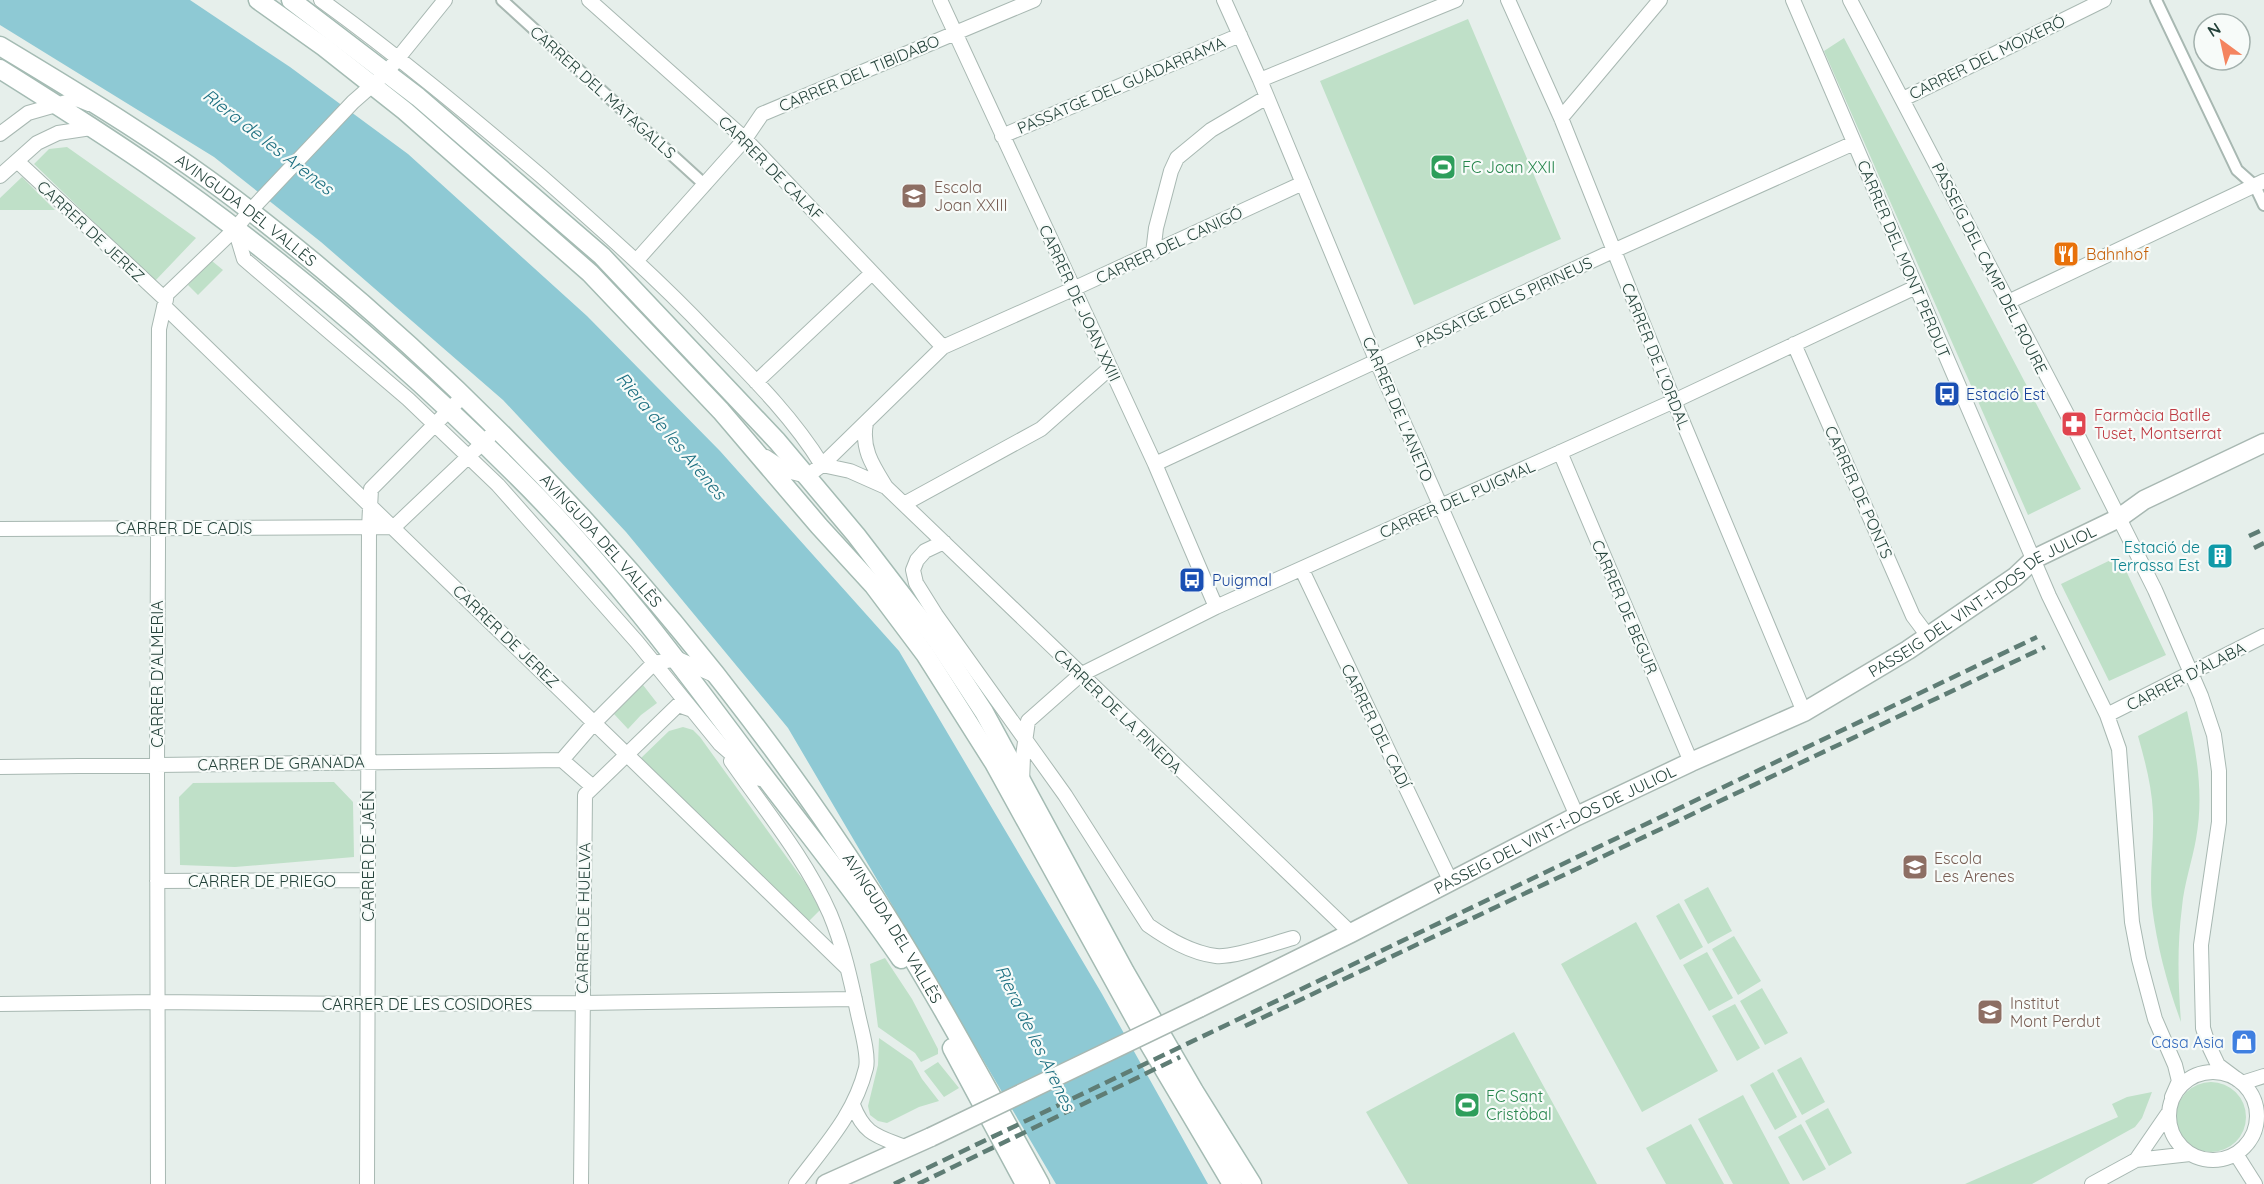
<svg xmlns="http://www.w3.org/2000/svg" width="2264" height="1184" font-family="Quicksand,sans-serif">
  <rect width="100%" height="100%" fill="#e6efeb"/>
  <path fill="#bfe0c8" d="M1468,19L1561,239L1414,305L1320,81Z
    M1844,38L2081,489L2028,515L1824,51Z
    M67,147L196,238L155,281L34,164L49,149Z
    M22,177L55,210H0V198Z
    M212,261L223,270L198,295L188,285Z
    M2119,556L2166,655L2109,681L2061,584Z
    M643,685L657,703L641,715L628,729L614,714Z
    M2187,711C2197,753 2204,795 2196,839C2192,862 2184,884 2182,907C2177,946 2178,983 2181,1022C2167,984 2157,946 2152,906C2149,875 2154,844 2153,813C2152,787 2145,761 2138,736Z
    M683,727L693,730L700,737L806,884L820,910L807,923L641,758L669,731Z
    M334,782L353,802L354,857L235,867L180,865L179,797L193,783Z
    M1708,887L1732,931L1708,944L1684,900Z
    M1679,903L1703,947L1680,960L1656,916Z
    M1636,922L1718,1071L1642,1112L1561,964Z
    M1734,936L1761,981L1738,995L1712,949Z
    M1707,952L1733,998L1709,1011L1683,965Z
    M885,958L912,999L938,1049V1054L921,1062L915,1053L878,1027L870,964Z
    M1762,988L1788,1033L1765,1045L1740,1001Z
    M1735,1004L1760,1048L1737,1061L1712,1016Z
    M1514,1032L1597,1184H1408L1366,1112Z
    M879,1038L912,1061L922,1079L939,1101L919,1107L887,1123L878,1121L870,1115L868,1106L878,1065Z
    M1801,1057L1825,1102L1802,1115L1777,1070Z
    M938,1062L959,1088L944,1097L924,1071Z
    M1773,1072L1797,1117L1775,1130L1750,1085Z
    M2176 1117a35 35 0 1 1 70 0a35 35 0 1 1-70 0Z
    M2152,1092L2142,1118L2135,1127L2032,1184H1965L2118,1117L2112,1104L2127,1097Z
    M1743,1095L1790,1184H1733L1698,1119Z
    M1828,1108L1852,1153L1829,1166L1805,1121Z
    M1691,1124L1724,1184H1666L1646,1148Z
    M1801,1124L1826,1169L1803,1181L1778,1137Z"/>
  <path fill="#8ec9d4" d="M0,0H190L290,67L408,154L587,316L720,451L899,651L1102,994L1208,1184H1056L788,728L626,532L503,400L321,242L214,157L0,25Z"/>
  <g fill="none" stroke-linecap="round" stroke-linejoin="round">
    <g stroke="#a8b8b2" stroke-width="14">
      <path id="pedestrian" d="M502,0L705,185
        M2156,0L2237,170L2255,186L2264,205"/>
    </g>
    <g stroke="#a8b8b2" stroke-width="16">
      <path id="minor" d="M321,0C397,55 469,115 541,176C599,227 657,278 710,334C750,375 792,416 822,465L850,471L886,487
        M589,0L745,139L943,347
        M940,0L1155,464L1216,607
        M1224,0L1260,80L1377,362L1577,816
        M1508,0L1561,118L1674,401L1804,712
        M1793,0L2049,596L2107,715L2119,749L2132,922L2139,959L2155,1019L2175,1065L2179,1081L2172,1097
        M1850,0L2070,420L2155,590L2201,696L2214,735L2219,771V822L2201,945L2203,1028L2208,1044L2218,1065L2238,1080
        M1260,80L1456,0
        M1903,99L2104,0
        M1561,118L1660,0
        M0,134L28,113L77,99L89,104
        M1002,136L1240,35
        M17,161L166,300
        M0,176L37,143L58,133L91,128
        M235,229L244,259L408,399L498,485L637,642L720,744L760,779
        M1153,253L1156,228L1171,171L1177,158L1211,130L1267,97
        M637,260L745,139L762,114L1034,0
        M2008,302L2264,181
        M164,306L847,968
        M1794,344L1913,616L1928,636
        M756,382L872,273
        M866,423C861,449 873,466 886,487L1351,933
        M1560,452L1691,762
        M766,457L787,471L807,476L822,465L943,347L1073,289L1303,183
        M1155,464L1613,251L1854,143
        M904,504L1041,429L1110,368
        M0,529L394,527L490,436
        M944,542L925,551L917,560L913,570L916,583L936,615L1065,795L1148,925C1168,939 1191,953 1216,956C1234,958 1274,943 1293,938
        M1302,570L1451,882
        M2107,715L2264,636
        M562,760L593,787
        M731,761C765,810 806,859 830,914C843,945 851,981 858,1014C861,1028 869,1055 866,1068C854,1116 824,1146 796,1184
        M0,767L562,760L594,723L654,663L678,659L714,675
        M1022,782L1023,756L1028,721L1080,675L1216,607L1674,401L1916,287
        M157,881L368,880
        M0,1004L157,1002L367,1004L582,1003L855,999
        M2169 1116a44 44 0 1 1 88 0a44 44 0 1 1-88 0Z
        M2242,1083L2264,1076
        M853,1105C865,1136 878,1136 907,1148
        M2236,1154L2255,1184
        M2136,1160L2169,1112
        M158,1184L157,765L159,329L167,294L235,229L250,211L353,102L386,73L445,0
        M367,1184L369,528L371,489L463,396
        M581,1184L585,795L678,705L692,710
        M2092,1184L2136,1160L2190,1154"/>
    </g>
    <g stroke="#a8b8b2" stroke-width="21">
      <g id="tertiary">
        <path id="s1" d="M1199,1008L1351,933L1577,816L1691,762L1804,712L1908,650L2015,577L2034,559L2119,518L2144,500L2264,443"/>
        <path d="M826,1184L931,1137"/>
      </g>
    </g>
    <g stroke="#a4bbb3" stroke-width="21">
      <g id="secondary">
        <path d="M258,0L324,47L405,111L590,273L721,411L819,526L874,586L925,654L994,763L1149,1044L1232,1184"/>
        <path d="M291,0L418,97L602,256L777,441L856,535L938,642L984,712L1125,972L1194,1091L1252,1184"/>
        <path id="s2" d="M0,46C85,97 171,149 249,210C490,398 700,628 867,885C930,982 984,1083 1040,1184"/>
        <path d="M0,69C51,101 102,133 151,167C282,258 405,364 518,477C605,563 678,661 751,759C801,825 854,890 901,959"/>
        <path d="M952,1048L1025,1184"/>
      </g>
    </g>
    <use href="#pedestrian" stroke="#fff" stroke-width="10"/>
    <use href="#minor" stroke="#fff" stroke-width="14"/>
    <use href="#tertiary" stroke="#fff" stroke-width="18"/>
    <use href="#secondary" stroke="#fff" stroke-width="18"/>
    <path stroke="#5f7d75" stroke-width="4.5" stroke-dasharray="12 6" stroke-linecap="butt" d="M2249,536L2264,529
      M2254,548L2264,543
      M1245,1026L2045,647
      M894,1184L2037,637
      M918,1184L1180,1057"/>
    <g stroke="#a8b8b2" stroke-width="21" stroke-linecap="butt">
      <path id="tertiary-bridge" d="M931,1137L1199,1008"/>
    </g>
    <use href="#tertiary-bridge" stroke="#fff" stroke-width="18"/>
  </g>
  <defs>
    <g id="stadium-square" transform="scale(1.35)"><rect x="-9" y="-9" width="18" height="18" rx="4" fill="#2e9e5b" stroke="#f7fbf9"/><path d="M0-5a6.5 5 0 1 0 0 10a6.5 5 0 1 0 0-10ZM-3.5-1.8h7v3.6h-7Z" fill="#fff"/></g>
    <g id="school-square" transform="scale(1.35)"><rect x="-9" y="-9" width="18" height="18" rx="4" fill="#8d6e63" stroke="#f7fbf9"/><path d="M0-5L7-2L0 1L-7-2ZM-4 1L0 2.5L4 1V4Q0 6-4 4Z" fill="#fff"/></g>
    <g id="restaurant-square" transform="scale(1.35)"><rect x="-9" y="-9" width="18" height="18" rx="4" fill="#e8710a" stroke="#f7fbf9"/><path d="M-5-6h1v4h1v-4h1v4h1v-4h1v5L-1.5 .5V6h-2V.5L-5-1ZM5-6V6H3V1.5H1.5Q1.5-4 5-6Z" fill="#fff"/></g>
    <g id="bus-square" transform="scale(1.35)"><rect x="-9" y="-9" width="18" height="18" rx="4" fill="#1a4fb4" stroke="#f7fbf9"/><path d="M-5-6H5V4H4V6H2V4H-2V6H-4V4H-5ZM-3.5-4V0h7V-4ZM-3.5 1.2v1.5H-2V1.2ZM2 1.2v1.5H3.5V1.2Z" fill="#fff"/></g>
    <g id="pharmacy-square" transform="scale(1.35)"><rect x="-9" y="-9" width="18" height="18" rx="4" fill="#e0444e" stroke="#f7fbf9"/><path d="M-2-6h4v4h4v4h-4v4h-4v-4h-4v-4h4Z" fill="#fff"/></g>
    <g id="building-square" transform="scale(1.35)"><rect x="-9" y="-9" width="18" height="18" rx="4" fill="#0f9aa8" stroke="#f7fbf9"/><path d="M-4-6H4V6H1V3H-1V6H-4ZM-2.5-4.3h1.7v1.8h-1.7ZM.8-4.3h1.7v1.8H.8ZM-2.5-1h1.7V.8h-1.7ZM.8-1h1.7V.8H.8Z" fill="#fff"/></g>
    <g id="shop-square" transform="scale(1.35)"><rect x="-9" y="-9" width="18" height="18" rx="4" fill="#3f7fe0" stroke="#f7fbf9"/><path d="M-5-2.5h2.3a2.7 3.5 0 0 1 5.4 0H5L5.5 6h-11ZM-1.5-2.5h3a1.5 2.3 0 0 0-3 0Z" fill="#fff"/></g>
  </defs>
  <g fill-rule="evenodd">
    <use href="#stadium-square" x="1443" y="167"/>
    <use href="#school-square" x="914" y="196"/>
    <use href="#restaurant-square" x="2066" y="254"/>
    <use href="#bus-square" x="1947" y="394"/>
    <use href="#pharmacy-square" x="2074" y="424"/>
    <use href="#building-square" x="2220" y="556"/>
    <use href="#bus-square" x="1192" y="580"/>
    <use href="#school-square" x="1915" y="867"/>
    <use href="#school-square" x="1990" y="1012"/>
    <use href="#shop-square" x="2244" y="1042"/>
    <use href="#stadium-square" x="1467" y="1105"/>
  </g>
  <g text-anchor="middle" stroke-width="4.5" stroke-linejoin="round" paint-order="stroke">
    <g font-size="16" fill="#24423a" stroke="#f7fbf9">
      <text transform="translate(1987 57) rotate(-26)" y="6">CARRER DEL MOIXERÓ</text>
      <text transform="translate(859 73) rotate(-23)" y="6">CARRER DEL TIBIDABO</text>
      <text transform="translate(1121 85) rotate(-23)" y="6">PASSATGE DEL GUADARRAMA</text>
      <text transform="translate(603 92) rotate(42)" y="6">CARRER DEL MATAGALLS</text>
      <text transform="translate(771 168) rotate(45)" y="6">CARRER DE CALAF</text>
      <text dy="6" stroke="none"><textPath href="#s2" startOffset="296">AVINGUDA DEL VALLÈS</textPath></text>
      <text transform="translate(91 231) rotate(43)" y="6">CARRER DE JEREZ</text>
      <text transform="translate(1169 245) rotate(-25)" y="6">CARRER DEL CANIGÓ</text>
      <text transform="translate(1904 259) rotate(67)" y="6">CARRER DEL MONT PERDUT</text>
      <text transform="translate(1990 268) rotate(63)" y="6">PASSEIG DEL CAMP DEL ROURE</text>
      <text transform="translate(1504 302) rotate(-25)" y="6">PASSATGE DELS PIRINEUS</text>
      <text transform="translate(1080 303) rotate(65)" y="6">CARRER DE JOAN XXIII</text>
      <text transform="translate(1656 356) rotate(68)" y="6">CARRER DE L'ORDAL</text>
      <text transform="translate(1398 409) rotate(67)" y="6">CARRER DE L'ANETO</text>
      <text transform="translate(1859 492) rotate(66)" y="6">CARRER DE PONTS</text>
      <text transform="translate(1457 499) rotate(-24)" y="6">CARRER DEL PUIGMAL</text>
      <text x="184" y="534">CARRER DE CADIS</text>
      <text dy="6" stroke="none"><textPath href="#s2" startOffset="782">AVINGUDA DEL VALLÈS</textPath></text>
      <text dy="6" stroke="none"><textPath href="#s1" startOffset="884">PASSEIG DEL VINT-I-DOS DE JULIOL</textPath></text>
      <text transform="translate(1625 607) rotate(67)" y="6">CARRER DE BEGUR</text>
      <text transform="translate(506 636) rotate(44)" y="6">CARRER DE JEREZ</text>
      <text transform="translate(157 674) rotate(-90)" y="6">CARRER D'ALMERIA</text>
      <text transform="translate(2186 676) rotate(-27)" y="6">CARRER D'ÀLABA</text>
      <text transform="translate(1118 711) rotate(44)" y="6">CARRER DE LA PINEDA</text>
      <text transform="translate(1376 726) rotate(64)" y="6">CARRER DEL CADÍ</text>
      <text transform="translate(281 763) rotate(-1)" y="6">CARRER DE GRANADA</text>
      <text dy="6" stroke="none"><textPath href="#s1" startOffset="398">PASSEIG DEL VINT-I-DOS DE JULIOL</textPath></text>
      <text transform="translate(368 856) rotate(-90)" y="6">CARRER DE JAÉN</text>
      <text x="262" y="887">CARRER DE PRIEGO</text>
      <text transform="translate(583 918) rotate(-89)" y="6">CARRER DE HUELVA</text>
      <text dy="6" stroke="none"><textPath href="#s2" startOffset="1268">AVINGUDA DEL VALLÈS</textPath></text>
      <text x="427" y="1010">CARRER DE LES COSIDORES</text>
    </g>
    <g font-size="16" fill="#27864d" stroke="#f7fbf9" text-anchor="start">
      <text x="1462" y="173">FC Joan XXII</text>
      <text x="1486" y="1102">FC Sant<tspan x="1486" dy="18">Cristòbal</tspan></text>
    </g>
    <g font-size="16" fill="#785e54" stroke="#f7fbf9" text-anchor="start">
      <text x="934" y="193">Escola<tspan x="934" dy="18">Joan XXIII</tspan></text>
      <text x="1934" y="864">Escola<tspan x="1934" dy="18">Les Arenes</tspan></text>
      <text x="2010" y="1009">Institut<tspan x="2010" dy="18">Mont Perdut</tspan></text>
    </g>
    <g font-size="16" fill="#c56008" stroke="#f7fbf9" text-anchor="start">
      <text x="2086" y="260">Bahnhof</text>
    </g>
    <g font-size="16" fill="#164399" stroke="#f7fbf9" text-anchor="start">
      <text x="1966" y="400">Estació Est</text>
      <text x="1212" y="586">Puigmal</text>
    </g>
    <g font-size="16" fill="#be3a42" stroke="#f7fbf9" text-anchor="start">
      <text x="2094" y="421">Farmàcia Batlle<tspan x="2094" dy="18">Tuset, Montserrat</tspan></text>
    </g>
    <g font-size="16" fill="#0d838f" stroke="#f7fbf9" text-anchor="end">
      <text x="2200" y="553">Estació de<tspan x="2200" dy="18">Terrassa Est</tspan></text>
    </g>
    <g font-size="16" fill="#366cbe" stroke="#f7fbf9" text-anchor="end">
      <text x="2224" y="1048">Casa Asia</text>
    </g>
    <g font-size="18" font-style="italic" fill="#1c6f80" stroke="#f7fbf9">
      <text transform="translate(268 142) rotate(38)" y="6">Riera de les Arenes</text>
      <text transform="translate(671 436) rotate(50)" y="6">Riera de les Arenes</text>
      <text transform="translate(1035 1038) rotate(64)" y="6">Riera de les Arenes</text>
    </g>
  </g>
  <g transform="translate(2222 42) rotate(327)"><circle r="28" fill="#f7fbf9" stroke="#a3b1ad" stroke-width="1.5"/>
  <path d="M0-4.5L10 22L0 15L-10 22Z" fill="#f4845f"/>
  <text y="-9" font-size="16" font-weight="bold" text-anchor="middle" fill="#24423a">N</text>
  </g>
</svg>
